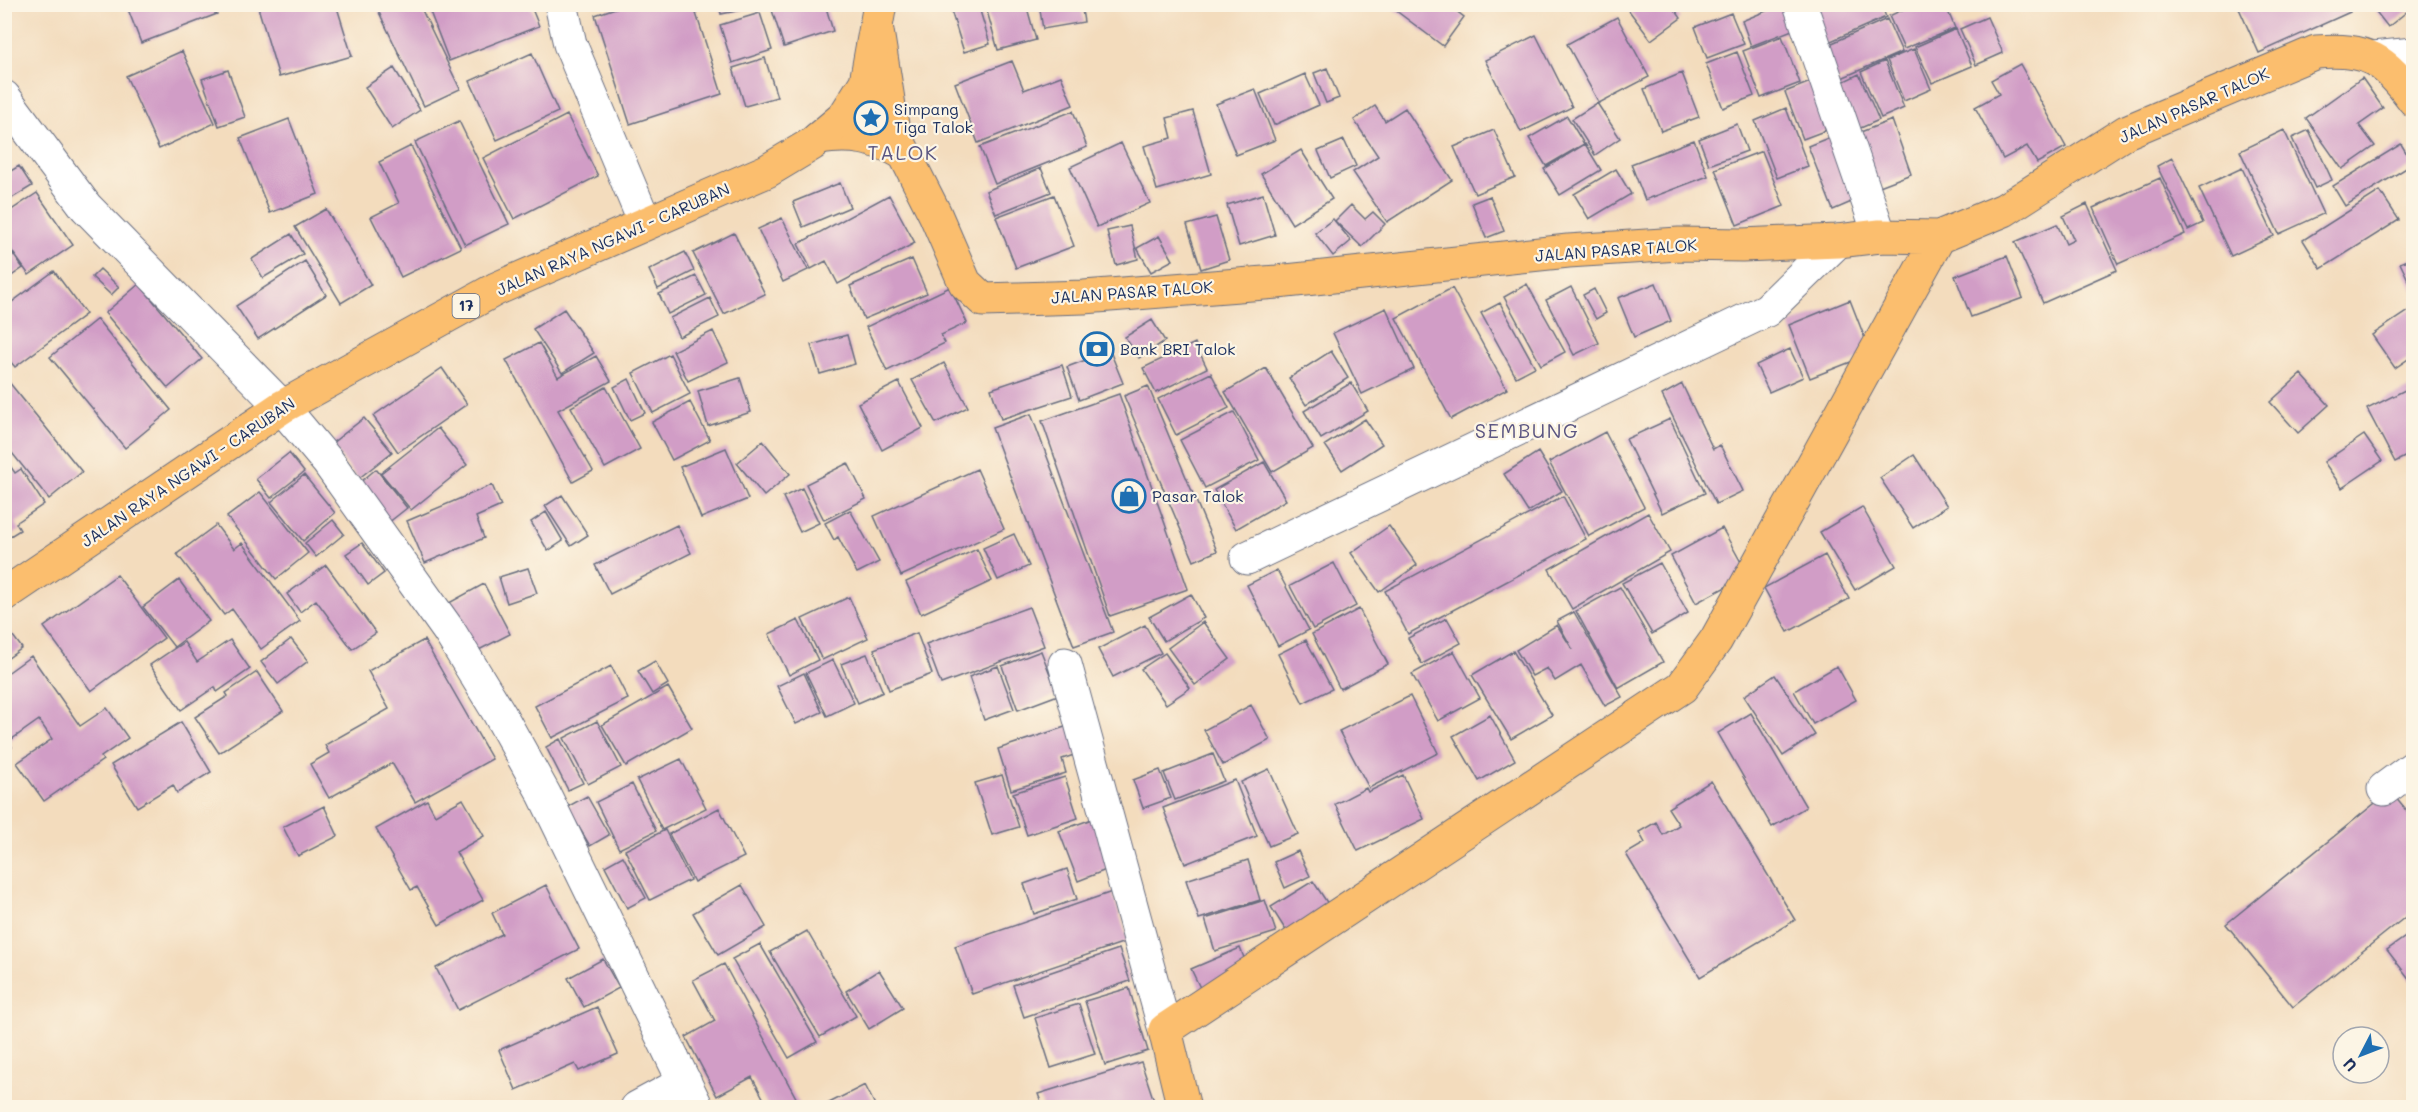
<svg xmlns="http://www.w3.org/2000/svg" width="2418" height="1112" font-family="Mali,sans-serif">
  <rect width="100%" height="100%" fill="#fcf5e5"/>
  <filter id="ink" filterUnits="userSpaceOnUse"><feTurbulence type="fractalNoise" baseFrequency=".0167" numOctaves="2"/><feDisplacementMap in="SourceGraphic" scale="12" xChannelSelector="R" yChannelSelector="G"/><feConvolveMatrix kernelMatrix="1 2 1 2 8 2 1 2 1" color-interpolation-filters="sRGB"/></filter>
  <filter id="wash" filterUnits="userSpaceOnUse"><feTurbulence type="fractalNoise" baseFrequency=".008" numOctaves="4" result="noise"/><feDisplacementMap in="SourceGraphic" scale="24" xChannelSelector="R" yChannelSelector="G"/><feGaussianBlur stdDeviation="1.35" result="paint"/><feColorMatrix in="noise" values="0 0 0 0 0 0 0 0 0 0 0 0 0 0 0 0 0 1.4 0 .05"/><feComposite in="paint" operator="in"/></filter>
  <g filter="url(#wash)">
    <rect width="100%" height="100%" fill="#f3dcbd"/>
    <g id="blocks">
      <path fill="#d19dc6" d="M126,4H213L217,14L141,43Z
        M257,4H336L352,56L279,77Z
        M375,4H419L460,89L424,106Z
        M427,4H530L539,26L449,61Z
        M627,4H693L722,94L630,124L595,15Z
        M770,4H825L833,31L784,47Z
        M949,4H978L990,44L964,52Z
        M985,4H1026L1036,40L998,50Z
        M1039,4H1081L1084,22L1043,29Z
        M1387,4H1447L1464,17L1443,46Z
        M1624,4H1671L1681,18L1651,40Z
        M1783,4H1791L1800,27L1751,46L1742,21Z
        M1812,4H1881L1886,17L1824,44Z
        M1915,4H1945L1955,28L1904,49L1889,16Z
        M2237,4H2347L2350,12L2259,53Z
        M2370,4H2414V6L2388,27Z
        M719,5H762V6L721,14Z
        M760,13L772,50L732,63L720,25Z
        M1731,13L1744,44L1707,58L1695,27Z
        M1617,17L1649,77L1599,103L1567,44Z
        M1987,17L2003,53L1976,65L1960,29Z
        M1887,19L1902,52L1837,80L1823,47Z
        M1956,29L1972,66L1932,83L1915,47Z
        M1536,35L1572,107L1521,132L1485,60Z
        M1782,36L1800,83L1761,98L1743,51Z
        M1914,49L1931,89L1904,101L1887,60Z
        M182,51L215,123L159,149L126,76Z
        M1737,52L1754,96L1723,108L1706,64Z
        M532,53L558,112L497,140L470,81Z
        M765,58L777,97L745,106L733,68Z
        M1012,61L1024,90L1061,76L1073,105L978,143L955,83Z
        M1885,61L1904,108L1881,118L1861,72Z
        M2020,64L2066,147L2037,163L2027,146L2003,159L1975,107L1999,94L1991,80Z
        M394,68L420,110L392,129L365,87Z
        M1327,68L1339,98L1326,103L1314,73Z
        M228,70L245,117L219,126L202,79Z
        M1682,73L1699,117L1661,131L1644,89Z
        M1305,74L1319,105L1274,125L1260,94Z
        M1859,74L1879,120L1856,130L1836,85Z
        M2362,78L2383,108L2359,125L2375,146L2342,169L2306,118Z
        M1813,81L1832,128L1803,139L1785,92Z
        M1255,89L1275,140L1236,155L1216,104Z
        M1597,103L1620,138L1595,155L1572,119Z
        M1375,106L1385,121L1405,108L1452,180L1387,222L1353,172L1378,156L1354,120Z
        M1786,108L1808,166L1777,178L1755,121Z
        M1073,111L1087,147L995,184L980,147Z
        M1193,111L1211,174L1157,190L1144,146L1172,138L1167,118Z
        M567,115L598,176L514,219L483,158Z
        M1567,116L1584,144L1546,166L1529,138Z
        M289,119L318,194L270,213L240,138Z
        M1892,120L1911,174L1877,187L1858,133Z
        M459,121L509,224L465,245L415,142Z
        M1737,124L1747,151L1709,165L1699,139Z
        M1494,130L1515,177L1475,194L1454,147Z
        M2284,130L2323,214L2279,234L2240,151Z
        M2309,130L2332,180L2315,188L2292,138Z
        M1838,134L1863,197L1833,210L1808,146Z
        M1344,140L1356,166L1330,178L1318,151Z
        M1694,140L1708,176L1645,200L1631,164Z
        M1121,143L1150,203L1097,227L1070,167Z
        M1585,144L1601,170L1560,195L1544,169Z
        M2401,144L2413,164L2345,206L2333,186Z
        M411,146L461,248L401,277L371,217L399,203L379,162Z
        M1301,150L1332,199L1292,224L1261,174Z
        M1762,151L1784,206L1737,225L1715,169Z
        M2172,158L2203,223L2188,230L2157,166Z
        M19,166L32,186L4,203V175Z
        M1041,168L1051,192L996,214L986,191Z
        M2242,168L2274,236L2231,256L2199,188Z
        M1616,169L1631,194L1589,219L1574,194Z
        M2160,178L2185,234L2118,264L2093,208Z
        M840,183L850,207L803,227L793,202Z
        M2380,191L2399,220L2321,269L2303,240Z
        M37,193L73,245L29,275L4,240V215Z
        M1263,194L1275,235L1239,246L1227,205Z
        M889,195L915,243L838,284L826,261L811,269L798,244Z
        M1054,195L1074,246L1016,268L996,217Z
        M1490,196L1504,231L1486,238L1472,203Z
        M2087,204L2117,270L2043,303L2015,242L2057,224L2066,244L2074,240L2063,216Z
        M1351,205L1365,219L1373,212L1385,224L1362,247L1335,221Z
        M326,209L371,285L341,303L295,227Z
        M1216,217L1229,260L1201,269L1187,225Z
        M782,218L808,270L783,282L758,229Z
        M1333,219L1351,241L1333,256L1315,233Z
        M1130,226L1138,259L1116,265L1107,231Z
        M734,233L765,294L724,314L693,253Z
        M291,234L303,254L263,278L252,259Z
        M1159,236L1173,260L1151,272L1137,248Z
        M10,250L23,268L4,281V254Z
        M685,252L694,271L658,289L649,270Z
        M2007,256L2023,298L1971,317L1955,276Z
        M2414,257V292L2400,263Z
        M912,259L927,293L864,319L850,286Z
        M305,261L326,295L258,339L236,306Z
        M100,269L119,287L111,295L92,277Z
        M54,271L86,314L15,367L10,361L4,366V308Z
        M696,276L706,295L668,314L659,294Z
        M1656,283L1671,321L1634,337L1618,298Z
        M139,284L202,359L168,388L105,313Z
        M1527,284L1565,352L1541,365L1504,297Z
        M950,287L967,323L941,335L945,343L887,371L866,327Z
        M1571,287L1599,343L1574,355L1546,300Z
        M1452,288L1507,389L1451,419L1396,318Z
        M1594,289L1606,313L1596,319L1583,295Z
        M710,298L719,317L679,337L670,318Z
        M1850,300L1871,354L1810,378L1789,325Z
        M1500,303L1535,367L1516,377L1481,313Z
        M2414,307V355L2395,368L2372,335Z
        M1386,308L1414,369L1362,394L1333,333Z
        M564,309L594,353L562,373L533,329Z
        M97,319L171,410L125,448L50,357Z
        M1152,320L1165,341L1139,358L1125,337Z
        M713,331L728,362L688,381L673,351Z
        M847,335L855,364L820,374L811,345Z
        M539,343L558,377L596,356L611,381L558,410L593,471L573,482L506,360Z
        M1195,343L1207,368L1156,393L1143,368Z
        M1790,349L1803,377L1769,392L1756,365Z
        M1110,351L1123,383L1079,400L1067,367Z
        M1331,351L1348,378L1306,405L1289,378Z
        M670,354L690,394L653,413L633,373Z
        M944,363L968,407L936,423L912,380Z
        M1062,365L1072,396L1001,419L991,389Z
        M442,368L467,404L398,452L373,416Z
        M1266,368L1313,448L1272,472L1225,392Z
        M1211,373L1229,408L1176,435L1158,399Z
        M2301,374L2329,405L2298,433L2270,402Z
        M4,376L82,472L49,499L4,443Z
        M740,378L751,412L708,426L698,391Z
        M629,379L645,413L630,420L614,387Z
        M899,382L923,428L882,450L858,403Z
        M1351,383L1368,411L1321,439L1304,411Z
        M1682,384L1713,449L1720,445L1743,491L1716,504L1662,395Z
        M1148,386L1217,551L1194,561L1124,396Z
        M606,387L640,449L605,468L571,407Z
        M2411,387L2414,393V452L2395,462L2367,409Z
        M1119,394L1188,589L1110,616L1042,421Z
        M690,402L710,440L672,460L652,422Z
        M1234,412L1259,460L1205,488L1180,440Z
        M1031,414L1113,632L1074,646L992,428Z
        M364,418L392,452L358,479L331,444Z
        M1365,419L1382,444L1342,470L1325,445Z
        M1670,419L1705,493L1662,513L1626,439Z
        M438,428L467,465L411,510L381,473Z
        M1605,432L1644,507L1589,536L1549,462Z
        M2364,435L2382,461L2342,488L2324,462Z
        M763,441L790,474L764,496L737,463Z
        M726,448L748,499L701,518L680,467Z
        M1538,452L1562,491L1528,512L1504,474Z
        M289,453L304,472L271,498L256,479Z
        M1914,455L1947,506L1913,528L1880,478Z
        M4,457L15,473L21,469L44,504L16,523L20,530L4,540Z
        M1264,462L1286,500L1236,529L1214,490Z
        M848,463L866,499L824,520L806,484Z
        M376,469L407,508L388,523L357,485Z
        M977,469L1004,529L901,576L874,516Z
        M304,475L335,513L303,541L271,502Z
        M492,485L501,506L476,517L484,538L425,563L407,521Z
        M802,488L819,523L800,532L783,497Z
        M260,492L308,553L276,579L227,517Z
        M562,495L588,535L571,546L545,506Z
        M1563,496L1586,539L1408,634L1385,591Z
        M1862,507L1896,566L1855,590L1820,532Z
        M850,510L879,562L857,573L838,537L834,540L825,523Z
        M546,512L563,541L548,551L531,522Z
        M1648,513L1670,552L1572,609L1549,569Z
        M333,520L344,534L316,557L305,543Z
        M216,525L234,549L242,543L300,621L261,649L232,609L224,615L177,554Z
        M677,525L691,553L610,594L595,565Z
        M1389,526L1417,565L1379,592L1351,553Z
        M1722,528L1748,575L1696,603L1671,556Z
        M1014,534L1029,566L998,580L983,548Z
        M362,543L384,573L368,585L346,554Z
        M977,549L992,581L921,614L906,582Z
        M1825,555L1849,599L1788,632L1764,588Z
        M1334,563L1356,606L1313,629L1290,586Z
        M1660,563L1688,613L1652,634L1622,583Z
        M326,565L376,633L352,649L316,600L300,612L287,594Z
        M528,568L537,593L507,603L499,577Z
        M1277,570L1309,630L1278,646L1247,585Z
        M117,575L164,638L91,691L44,627Z
        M179,580L209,621L174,647L143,607Z
        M484,584L510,634L475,652L449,603Z
        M1620,587L1663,662L1618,688L1576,611Z
        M1191,594L1204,618L1164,641L1149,617Z
        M849,597L868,638L822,660L802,619Z
        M1029,607L1044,646L941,684L926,644Z
        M1359,609L1388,664L1340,689L1312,634Z
        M1574,612L1622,697L1605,706L1581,665L1555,681L1547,668L1532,676L1516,650L1557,625L1573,650L1557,621Z
        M1447,618L1461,643L1422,664L1408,638Z
        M798,620L818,660L789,675L769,634Z
        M1203,622L1230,659L1195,685L1168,648Z
        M1145,625L1161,653L1113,677L1098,649Z
        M10,632L22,648L4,661V636Z
        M917,633L932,674L889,690L874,649Z
        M291,639L308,661L278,684L261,662Z
        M230,640L250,669L217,692L215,687L181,710L150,665L184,642L197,662Z
        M424,640L492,759L415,802L392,763L329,798L310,764L329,753L325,745L389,709L368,671Z
        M1306,640L1332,689L1303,703L1278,654Z
        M1041,651L1058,695L1018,710L1002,666Z
        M1454,651L1480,698L1438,721L1412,674Z
        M1513,651L1552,715L1511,739L1472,675Z
        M1165,653L1190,688L1166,704L1141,669Z
        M867,654L883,692L858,703L841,664Z
        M31,656L80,726L107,708L128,738L101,757L103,760L44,801L17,763L52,739L39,720L8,742L12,747L4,752V671L6,674Z
        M833,660L854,703L827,716L806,673Z
        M655,661L668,684L652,694L638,671Z
        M611,666L628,699L552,738L535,706Z
        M998,666L1014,709L984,720L969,677Z
        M1837,666L1856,700L1813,724L1794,691Z
        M257,672L283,711L219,753L195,717L228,696L226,693Z
        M804,673L822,712L796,724L777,686Z
        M1775,675L1815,735L1783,756L1744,696Z
        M668,687L692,728L626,766L602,725Z
        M1410,696L1438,753L1369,788L1339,731Z
        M1251,705L1270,740L1223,765L1204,730Z
        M1751,713L1806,807L1772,827L1718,733Z
        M1490,715L1515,760L1479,781L1453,736Z
        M597,721L621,767L588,784L564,738Z
        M181,722L211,772L177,793L173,785L137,807L111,765Z
        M1071,725L1080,753L1062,759L1066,773L1011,790L998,749Z
        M560,739L583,783L568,790L546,747Z
        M1213,754L1224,781L1175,800L1164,773Z
        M681,759L706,808L662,830L637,780Z
        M1269,769L1298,834L1269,846L1241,782Z
        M1160,770L1171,798L1143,808L1133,780Z
        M1002,775L1019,827L992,835L975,783Z
        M1403,775L1424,819L1358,851L1335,804L1366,788L1368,792Z
        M1065,777L1078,818L1027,835L1013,793Z
        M1235,780L1257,836L1185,864L1163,808Z
        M1711,781L1795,920L1700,977L1626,854L1645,843L1639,832L1656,822L1663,835L1679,825L1668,808Z
        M632,784L656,831L619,849L596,802Z
        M2390,791L2414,820V910L2293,1007L2226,924Z
        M587,796L609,835L590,846L567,807Z
        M463,799L484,836L456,852L483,900L439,925L417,887L411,890L376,829L427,800L435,815Z
        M324,806L338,836L298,856L283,827Z
        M719,808L744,857L694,882L669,834Z
        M1092,819L1111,868L1078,881L1059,831Z
        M665,830L690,880L650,900L625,850Z
        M1298,851L1310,876L1285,888L1274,862Z
        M623,856L646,898L627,908L605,866Z
        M1248,860L1260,900L1199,919L1186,880Z
        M1067,869L1077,899L1034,914L1024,884Z
        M1313,881L1332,910L1290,937L1271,907Z
        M546,885L579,949L458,1010L436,968L502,934L492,913Z
        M742,885L766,927L718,955L693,913Z
        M1112,892L1128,941L972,994L955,946Z
        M1265,900L1276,932L1215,951L1205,919Z
        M807,931L856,1016L820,1037L770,952Z
        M2414,931V985L2387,950Z
        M760,944L817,1042L789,1058L732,959Z
        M1240,948L1250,972L1202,992L1191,969Z
        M1119,949L1130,981L1024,1017L1013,985Z
        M603,959L619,988L584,1007L568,978Z
        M724,964L801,1107H768L752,1077L717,1096L686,1037L715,1021L693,980Z
        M879,970L903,1008L869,1029L846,991Z
        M1129,988L1148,1051L1105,1065L1085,1001Z
        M1079,1004L1095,1054L1051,1068L1035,1018Z
        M597,1007L618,1054L579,1071L575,1064L516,1090L499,1050Z
        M1141,1062L1156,1107H1043L1038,1094Z
        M865,1085L876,1107H821Z"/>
    </g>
  </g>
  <g filter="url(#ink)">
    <use href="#blocks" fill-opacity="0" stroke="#676c7f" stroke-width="1.5"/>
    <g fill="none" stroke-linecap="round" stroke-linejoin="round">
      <g stroke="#676c7f" stroke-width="35">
        <path id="minor" d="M561,4L570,44L645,223
          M1800,4L1880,236
          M2373,58L2414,54
          M4,97L86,207L282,407L328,462L449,631L499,713L544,794L697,1108
          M1247,558L1767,310L1838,241
          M1065,664L1165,1030
          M2384,789L2414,767
          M637,1108L685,1082"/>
      </g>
      <g stroke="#676c7f" stroke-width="35">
        <path id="major" d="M877,31L893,131L935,214L965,283L983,300L1084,297L1277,282L1568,251L1679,244L1742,245L1838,241L1880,236L1939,237L2004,210L2126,132L2316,52C2368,48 2384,59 2414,100
          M819,138C850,133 876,137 903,153
          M1184,1108L1165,1030L1682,687L1716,640L1939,237"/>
      </g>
      <g stroke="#676c7f" stroke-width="35">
        <path id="highway" d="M4,595L282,407L496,289L767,171L812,144L844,117L866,82L880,4"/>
      </g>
      <use href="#minor" stroke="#fff" stroke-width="33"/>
      <use href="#major" stroke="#fbbe6e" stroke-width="33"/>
      <use href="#highway" stroke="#fbbe6e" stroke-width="33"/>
    </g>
  </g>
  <defs>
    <g id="sight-ring" transform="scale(1.725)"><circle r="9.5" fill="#fcf5e5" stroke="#1f6fb2" stroke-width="1.5"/><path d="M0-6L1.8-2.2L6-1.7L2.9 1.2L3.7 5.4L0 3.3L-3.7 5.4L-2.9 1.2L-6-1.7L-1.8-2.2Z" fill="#1f6fb2"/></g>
    <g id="bank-ring" transform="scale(1.725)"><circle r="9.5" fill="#fcf5e5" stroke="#1f6fb2" stroke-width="1.5"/><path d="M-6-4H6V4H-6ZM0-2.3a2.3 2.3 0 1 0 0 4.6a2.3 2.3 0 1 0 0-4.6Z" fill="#1f6fb2"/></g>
    <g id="shop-ring" transform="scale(1.725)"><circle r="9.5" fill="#fcf5e5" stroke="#1f6fb2" stroke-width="1.5"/><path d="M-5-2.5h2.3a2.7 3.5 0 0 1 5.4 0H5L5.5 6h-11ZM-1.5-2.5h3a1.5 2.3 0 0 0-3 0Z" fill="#1f6fb2"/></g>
  </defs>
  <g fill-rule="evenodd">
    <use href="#sight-ring" x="871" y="118"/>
    <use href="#bank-ring" x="1097" y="349"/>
    <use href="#shop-ring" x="1129" y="496"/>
  </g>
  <g text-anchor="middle" stroke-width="4.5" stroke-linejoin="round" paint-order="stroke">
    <rect fill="#fcf5e5" stroke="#5e6a86" stroke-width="1.5" x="452.5" y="294" width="27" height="24" rx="4.5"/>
    <g font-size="15" font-weight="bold" fill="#1b2f5e">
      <text x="466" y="311">17</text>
    </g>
    <g font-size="16" fill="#1b2f5e" stroke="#fcf5e5">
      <text transform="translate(2194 105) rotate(-24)" y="6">JALAN PASAR TALOK</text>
      <text transform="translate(613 239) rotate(-24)" y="6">JALAN RAYA NGAWI - CARUBAN</text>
      <text transform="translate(1616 250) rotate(-4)" y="6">JALAN PASAR TALOK</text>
      <text transform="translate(1132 292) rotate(-4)" y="6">JALAN PASAR TALOK</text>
      <text transform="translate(188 472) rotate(-34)" y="6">JALAN RAYA NGAWI - CARUBAN</text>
    </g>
    <g font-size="16" fill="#1b2f5e" stroke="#fcf5e5" text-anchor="start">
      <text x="894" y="115">Simpang<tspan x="894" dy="18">Tiga Talok</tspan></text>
      <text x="1120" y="355">Bank BRI Talok</text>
      <text x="1152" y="502">Pasar Talok</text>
    </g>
    <g font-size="20" letter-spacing="1.5" fill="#5b5682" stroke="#fcf5e5">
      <text x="903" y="160">TALOK</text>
      <text x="1527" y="438">SEMBUNG</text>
    </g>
  </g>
  <rect width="2418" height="1112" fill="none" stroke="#fcf5e5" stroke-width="24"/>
  <g transform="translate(2361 1055) rotate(228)"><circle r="28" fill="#fcf5e5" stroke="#a2a6af" stroke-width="1.5"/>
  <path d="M0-4.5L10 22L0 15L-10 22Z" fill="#1f6fb2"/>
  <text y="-9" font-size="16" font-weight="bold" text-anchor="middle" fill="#1b2f5e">U</text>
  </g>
</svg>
